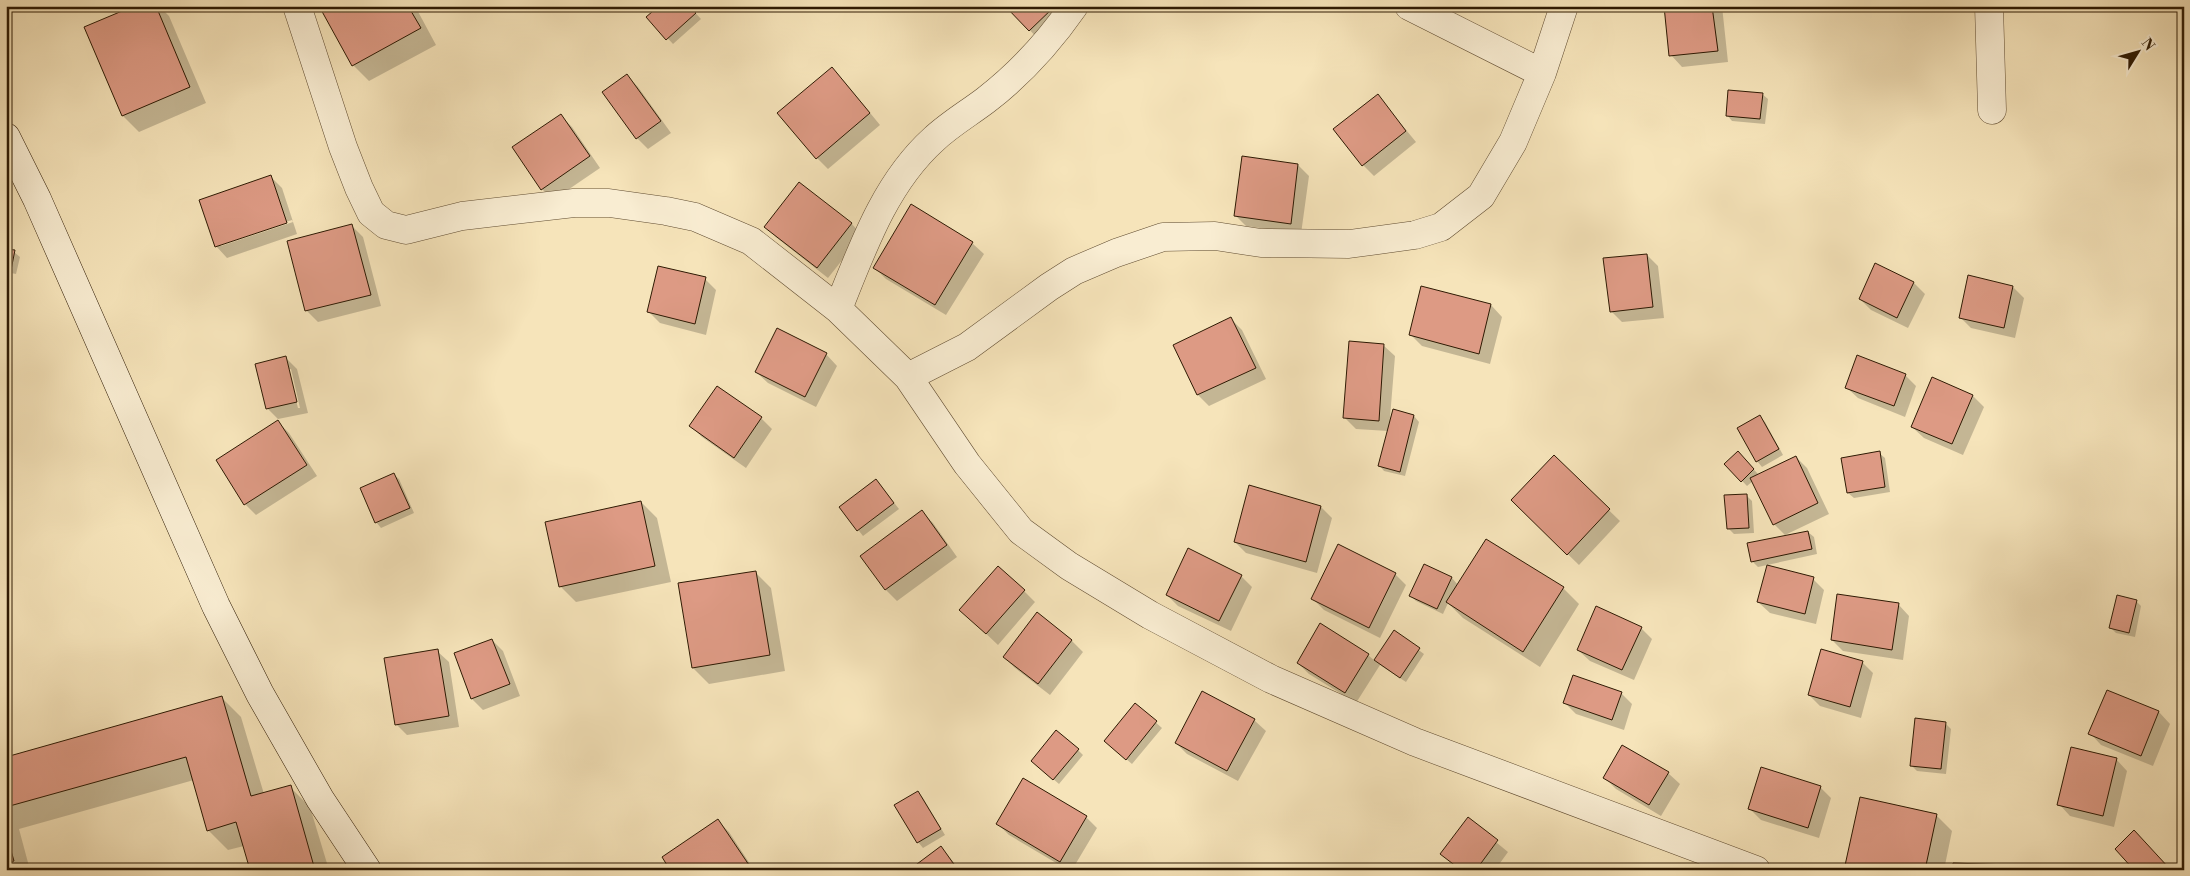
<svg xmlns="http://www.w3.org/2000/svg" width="2190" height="876" font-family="'Libre Bodoni',serif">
  <rect width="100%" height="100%" fill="#f6e4ba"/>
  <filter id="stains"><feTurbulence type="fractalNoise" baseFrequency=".004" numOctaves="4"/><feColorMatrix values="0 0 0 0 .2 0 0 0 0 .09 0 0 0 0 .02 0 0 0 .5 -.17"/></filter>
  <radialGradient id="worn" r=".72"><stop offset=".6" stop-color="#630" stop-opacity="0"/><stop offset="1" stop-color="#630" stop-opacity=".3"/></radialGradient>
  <path fill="#0003" fill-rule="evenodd" d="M137,6H159L169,16L206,103L139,132L123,116Z
    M320,6H415L436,45L369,81L353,65Z
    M434,6H445L437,10Z
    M689,6L701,19L673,44L648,17Z
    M1007,6H1076L1041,42Z
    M1665,6H1722L1728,62L1682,67L1671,55Z
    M627,76L638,87L671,133L648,149L637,138Z
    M843,80L880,125L828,169L817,158Z
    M1762,94L1768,99L1765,124L1732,121L1727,115Z
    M1378,96L1416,142L1374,176L1363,165Z
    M561,116L572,127L600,168L553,200L542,189Z
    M1298,165L1309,176L1301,234L1246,226L1235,215Z
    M271,177L282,188L297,234L227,258L216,246ZM292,220L293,222L221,246V244Z
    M912,206L972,243L984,254L946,315L886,279L875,268Z
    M851,223L862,235L828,278L777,238L766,227Z
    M352,226L363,237L381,306L318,322L306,310Z
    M6,250L14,252L20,257L16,274L6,272Z
    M1647,255L1658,266L1664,318L1622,322L1611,311Z
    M705,279L716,290L706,335L660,323L649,312Z
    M1914,283L1925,294L1908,328L1871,310L1860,299Z
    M2013,287L2024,298L2015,338L1971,328L1960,317Z
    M1491,305L1502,317L1490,364L1422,346L1411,335Z
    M1231,319L1242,330L1266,379L1209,406L1198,395L1175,345Z
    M1383,345L1395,356L1390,418L1394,410L1414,416L1419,422L1405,476L1384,471L1379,465L1388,431L1356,429L1345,418Z
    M826,354L837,366L816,407L768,383L756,372Z
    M286,358L297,369L308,413L278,419L267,408ZM288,369H291L300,408H298Z
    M1905,375L1916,386L1905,417L1858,398L1846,387Z
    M1933,379L1973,396L1984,407L1963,455L1924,438L1912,427Z
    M1760,417L1765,422L1783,455L1762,467L1757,461Z
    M761,418L772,429L746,468L702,437L691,426Z
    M278,422L289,433L317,476L256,515L245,504Z
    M1738,453L1759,475L1796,457L1807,468L1829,514L1785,535L1774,524L1753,481L1747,486L1726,464Z
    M1879,453L1885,458L1890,492L1854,498L1848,493Z
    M1554,457L1620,521L1579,565L1512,500Z
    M393,474L399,479L414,513L381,528L376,522Z
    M881,486L899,509L863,536L840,507Z
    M1746,495L1752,501L1754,533L1734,534L1728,528Z
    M641,502L657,518L671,582L576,602L560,586Z
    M1321,507L1332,518L1317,573L1246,553L1235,542Z
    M922,512L933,523L957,557L897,601L886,590L861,556Z
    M1808,532L1814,537L1817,554L1758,567L1752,561Z
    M1424,565L1452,578L1458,585L1563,588L1579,604L1540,667L1463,618L1448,603L1443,614L1416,601L1411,596Z
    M755,572L771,588L785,671L709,684L693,668Z
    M1395,574L1406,585L1380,638L1324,610L1313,599Z
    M1241,576L1252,587L1231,631L1178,606L1167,595Z
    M1813,579L1824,590L1816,624L1770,613L1758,602Z
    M1024,591L1035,602L998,645L961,610Z
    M2136,601L2141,606L2135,637L2116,633L2111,628Z
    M1898,604L1909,616L1903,660L1843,651L1832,640Z
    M1641,628L1652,639L1634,680L1590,661L1578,650Z
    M1394,632L1424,654L1406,682L1380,665L1356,703L1309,674L1298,663L1368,655L1375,661Z
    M492,640L503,651L520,696L483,710L472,699Z
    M1072,641L1083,652L1050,695L1015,668L1004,657Z
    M437,651L449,662L459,727L407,735L396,724Z
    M1862,662L1873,673L1861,718L1820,706L1809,695Z
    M2107,691L2159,712L2170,724L2153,766L2101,745L2090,733Z
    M1621,693L1632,704L1624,730L1576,714L1565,703Z
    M221,697L241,717L264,794L290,787L310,807L329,870H251L244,846L228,850L208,830L194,780L19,829L30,870H6V758Z
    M1136,705L1162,728L1132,764L1111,746Z
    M1254,720L1266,731L1238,781L1187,754L1176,743Z
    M1946,724L1951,729L1946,774L1917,771L1911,765Z
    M1623,747L1668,773L1680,784L1661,816L1616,789L1605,778Z
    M1078,750L1083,755L1059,784L1038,766Z
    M2116,759L2127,771L2114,827L2070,816L2059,804Z
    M1820,787L1831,798L1819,838L1761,820L1750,809Z
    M918,792L923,798L945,835L923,848L918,842Z
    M1936,815L1952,831L1944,870H1845Z
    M1086,817L1097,828L1072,870H1068L1009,835L998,824Z
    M1468,819L1508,852L1495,870H1459L1442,854Z
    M718,821L729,832L754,870H672Z
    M941,847L960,870H911Z"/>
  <path fill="#dd9a84" stroke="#2e1a03" d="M134,6H156L190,87L122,116L84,27Z
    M319,6H408L421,28L352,66Z
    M659,6H690L696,13L666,40L646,17Z
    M1005,6H1055L1029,31Z
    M1664,6H1712L1718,51L1669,56Z
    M832,67L870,113L816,159L777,113Z
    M627,74L661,121L636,139L602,92Z
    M1728,90L1763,93L1760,119L1726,116Z
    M1378,94L1406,131L1362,166L1333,129Z
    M561,114L590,156L541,190L512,147Z
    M1242,156L1298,164L1291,224L1234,216Z
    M271,175L287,223L215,247L199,200Z
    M799,182L852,223L817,268L764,227Z
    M911,204L973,242L935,305L873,268Z
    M352,224L371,295L305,311L287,241Z
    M6,249L15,250L11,270L6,269Z
    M1647,254L1653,307L1610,312L1603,258Z
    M1875,263L1914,282L1897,318L1859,299Z
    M658,266L706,277L695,324L647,312Z
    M1968,275L2013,286L2004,328L1959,318Z
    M1421,286L1491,304L1479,354L1409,335Z
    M1231,317L1256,368L1197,395L1173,345Z
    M777,328L827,353L805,397L755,372Z
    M1349,341L1384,344L1379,421L1343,418Z
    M1857,355L1906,374L1894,406L1845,388Z
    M286,356L297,402L266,409L255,364Z
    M1932,377L1973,395L1952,444L1911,427Z
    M717,386L762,417L734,458L689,426Z
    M1393,409L1414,415L1400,472L1378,466Z
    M1760,415L1779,449L1756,462L1737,428Z
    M278,420L307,465L244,505L216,460Z
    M1738,451L1754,469L1741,482L1724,464Z
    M1880,451L1885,487L1847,493L1841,458Z
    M1554,455L1610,509L1567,555L1511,500Z
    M1796,456L1818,503L1773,525L1750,478Z
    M394,473L410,508L375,523L360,488Z
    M876,479L894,503L857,531L839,507Z
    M1249,485L1321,506L1306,562L1234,542Z
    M1747,494L1749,528L1727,529L1724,495Z
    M641,501L655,566L559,587L545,522Z
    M922,510L947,545L885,590L860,556Z
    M1808,531L1812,549L1751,562L1747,543Z
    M1486,539L1564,587L1523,652L1446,602Z
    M1338,544L1396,573L1369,628L1311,599Z
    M1188,548L1242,575L1219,621L1166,595Z
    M1424,564L1452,577L1437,609L1409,596Z
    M1767,565L1814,577L1805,614L1757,602Z
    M998,566L1025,590L986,634L959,610Z
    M756,571L770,655L692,668L678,583Z
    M1837,594L1899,603L1892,650L1831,640Z
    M2117,595L2137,600L2129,633L2109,628Z
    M1596,606L1642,627L1622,670L1577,650Z
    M1037,612L1072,640L1038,684L1003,657Z
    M1320,623L1369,654L1345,693L1297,663Z
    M1394,630L1420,648L1400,678L1374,660Z
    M492,639L510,684L471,699L454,653Z
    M438,649L449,716L395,725L384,658Z
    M1821,649L1863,661L1850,707L1808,695Z
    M1573,675L1622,692L1612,720L1563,703Z
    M2107,690L2159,711L2141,756L2088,734Z
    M1202,691L1255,719L1227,771L1175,743Z
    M222,696L251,796L291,785L315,870H250L236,822L207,831L186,757L6,807V757Z
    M1135,703L1157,721L1126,760L1104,741Z
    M1915,718L1946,722L1941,769L1910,766Z
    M1056,730L1079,749L1053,780L1031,761Z
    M1622,745L1669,772L1649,805L1603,778Z
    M2071,747L2117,758L2103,816L2057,805Z
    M1761,767L1821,786L1808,828L1748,809Z
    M1023,778L1087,816L1060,862L996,824Z
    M918,791L941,829L917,843L894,805Z
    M1860,797L1937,814L1925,870H1844Z
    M1468,817L1498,840L1476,870H1461L1440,854Z
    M718,819L749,865L742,870H670L662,857Z
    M2134,830L2169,868L2167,870H2134L2115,849Z
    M6,833L14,861L6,863Z
    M941,846L958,870H909Z
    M1953,863L2010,865V870H1953Z"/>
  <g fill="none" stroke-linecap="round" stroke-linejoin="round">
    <g stroke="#604c31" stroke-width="29">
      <path id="street" d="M297,6L343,147L359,188L371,213L386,225L406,230L462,216L574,203H609L666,211L695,217L751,241L838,309L908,377L967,464L1021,531L1069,566L1150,615L1271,679L1415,742L1756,870
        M1409,6L1542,73
        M1989,6L1992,110
        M838,309C862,249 885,183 934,139C950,124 969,113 986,100C1021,73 1049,42 1074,6
        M908,377L967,347L1049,287L1074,271L1116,253L1163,237L1215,236L1261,243L1349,244L1415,235L1441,227L1481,196L1513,142L1542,73L1564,6"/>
    </g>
    <g stroke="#2e1a03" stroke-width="29">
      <path id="secondary" d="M6,137L37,199L216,606L260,694L320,799L367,870"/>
    </g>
    <use href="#street" stroke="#f9edd2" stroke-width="28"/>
    <use href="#secondary" stroke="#f9edd2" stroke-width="28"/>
  </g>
  <rect width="2190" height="876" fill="none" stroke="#f6e4ba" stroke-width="25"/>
  <rect x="8" y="8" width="2175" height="861" fill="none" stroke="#2e1a03" stroke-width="2.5"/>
  <rect x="12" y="12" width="2165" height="851" fill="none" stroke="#2e1a03"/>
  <g transform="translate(2138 52) rotate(53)" stroke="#f9edd2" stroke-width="4" paint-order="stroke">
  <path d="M0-4L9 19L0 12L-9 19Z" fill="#2e1a03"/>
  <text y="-8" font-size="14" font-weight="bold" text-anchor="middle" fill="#2e1a03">N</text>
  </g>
  <rect width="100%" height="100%" filter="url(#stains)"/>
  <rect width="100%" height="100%" fill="url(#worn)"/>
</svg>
